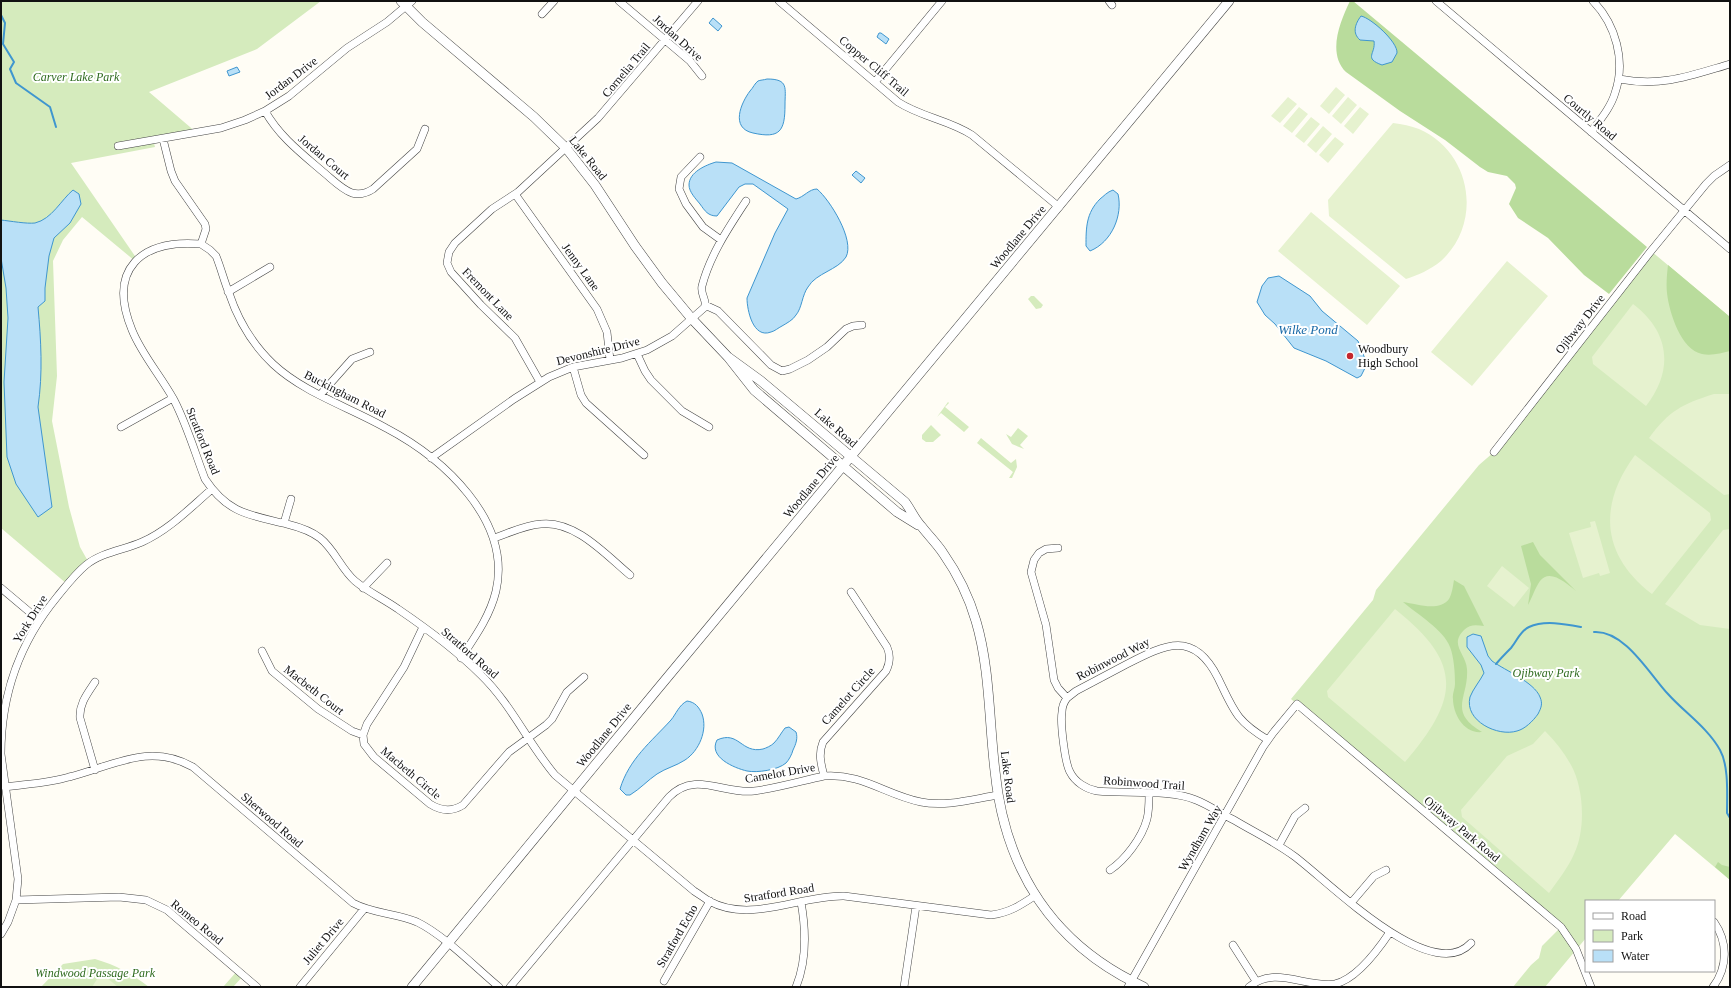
<svg xmlns="http://www.w3.org/2000/svg" width="1731" height="988" font-family="'Times New Roman',serif">
  <rect width="100%" height="100%" fill="#fffdf5"/>
  <path fill="#d5ebbd" d="M1,1H321L257,49L149,92L197,133L153,140L155,147L71,163L137,259L135,261L82,217L63,240L53,261L57,376L52,421L69,507L80,547L89,563L67,584L1,528Z
    M1651,251L1730,317V880L1675,834L1618,901H1586V938L1545,987H1513L1531,965L1539,958L1542,946L1561,927L1291,699L1373,600L1376,590L1479,465L1494,452Z
    M1031,296H1034L1043,305L1041,308L1036,309L1028,299Z
    M948,402L949,403L945,407L969,427L964,432L941,413L937,417Z
    M931,425L941,435L933,442H926L922,439V435Z
    M1018,428L1028,436L1020,445L1024,449L1012,444L1006,434L1011,437Z
    M981,438L1011,463L1016,459L1017,467L1012,478H1009L1013,472L977,443Z
    M95,959C116,965 132,974 149,987H41L63,964Z
    M238,970L244,975L233,987H223Z"/>
  <path fill="#b9dc9c" d="M1350,1H1353L1647,247L1609,294L1584,275L1548,238L1518,218L1509,204L1516,188L1515,184L1507,176L1488,172L1480,167L1445,140L1400,111L1346,72C1327,53 1340,22 1350,1Z
    M1668,265L1730,317V351C1721,353 1712,356 1702,354C1681,350 1669,312 1667,293C1666,284 1667,274 1668,265Z
    M1533,542L1540,555L1576,591C1567,584 1550,568 1540,581C1535,588 1532,598 1528,605L1531,584L1521,546Z
    M1454,580L1464,586L1484,626C1476,625 1470,624 1464,630C1449,645 1466,653 1467,669C1469,698 1447,711 1482,732C1464,734 1453,714 1453,699C1452,694 1455,689 1455,684C1455,673 1454,657 1450,647C1444,630 1417,614 1403,602C1417,604 1439,612 1449,599C1452,594 1453,586 1454,580Z
    M1718,862L1722,865L1730,867V880L1715,867Z"/>
  <path fill="#e6f2cf" d="M1336,87L1345,95L1329,114L1320,106Z
    M1288,97L1297,104L1280,123L1271,116Z
    M1348,97L1357,105L1341,124L1332,116Z
    M1299,107L1308,114L1292,133L1283,126Z
    M1360,107L1369,114L1353,134L1344,126Z
    M1311,117L1320,124L1304,143L1295,136Z
    M1393,123C1402,124 1411,126 1419,129C1472,152 1483,223 1441,261C1430,270 1418,275 1406,279L1329,216L1328,200Z
    M1323,126L1332,134L1316,153L1307,145Z
    M1335,137L1344,144L1328,163L1319,155Z
    M1311,212L1400,286L1367,325L1278,251Z
    M1507,261L1548,296L1472,386L1431,352Z
    M1633,304C1670,332 1674,370 1646,406L1593,364L1592,357Z
    M1714,394H1730V494L1724,495L1649,438C1669,411 1682,404 1714,394Z
    M1635,455L1710,513L1711,520L1652,594C1601,555 1598,505 1635,455Z
    M1595,521L1610,573L1600,576L1599,573L1583,578L1569,533L1591,527L1590,522Z
    M1730,529V629L1700,625L1665,604L1723,530Z
    M1502,566L1529,588L1514,607L1487,586Z
    M1395,609C1463,663 1460,698 1405,762L1328,697L1327,691Z
    M1545,731C1555,741 1564,752 1571,765C1584,788 1586,830 1574,854C1568,868 1558,880 1549,893L1462,817L1461,810L1507,756L1533,744Z
    M101,973L118,987H92Z"/>
  <path fill="#b9e0f7" stroke="#3f96cf" d="M1361,16C1371,18 1398,42 1397,53L1392,62L1382,65C1363,58 1376,54 1374,41L1360,40C1352,33 1355,24 1361,16Z
    M713,18L722,26L718,31L709,23Z
    M881,33L889,39L886,44L877,37L879,33Z
    M237,67L240,72L229,76L227,71Z
    M767,79C789,79 785,88 785,105C785,131 780,139 753,133C730,128 741,103 750,91C753,88 755,83 758,81C760,80 764,80 767,79Z
    M716,162L732,163L796,199C804,197 809,189 817,189C830,200 855,240 846,257C838,270 816,273 808,287C802,295 802,308 796,315C793,320 787,323 782,326C778,328 775,331 771,332C753,339 747,310 747,298L775,233L788,209L753,184H745L739,187L717,216C708,216 705,211 700,204C696,199 689,192 689,185C689,172 706,165 716,162Z
    M856,171L865,178L861,183L852,175Z
    M73,190L79,194L81,204L70,223L54,238L49,256L45,288V301L38,307C41,340 43,373 38,407L52,507L38,517L16,484L7,457L4,382L8,318L6,288L1,258V220C10,221 27,224 35,223C52,219 61,200 73,190Z
    M1113,190L1118,194C1123,215 1112,242 1090,251L1086,246C1086,228 1086,213 1100,199C1104,196 1107,192 1113,190Z
    M1279,276L1310,296L1322,311L1358,341L1367,364L1361,376L1357,378L1326,361L1294,348L1275,324L1265,315L1257,302L1262,286L1268,278Z
    M1473,634L1481,636L1488,656L1492,661C1506,671 1534,682 1540,697C1543,704 1541,708 1538,714C1533,721 1525,729 1517,731C1498,737 1464,721 1470,697C1473,689 1480,681 1484,673L1481,665L1467,647V637Z
    M687,701C695,702 699,707 702,714C708,730 699,751 685,760C676,766 666,768 657,774C648,780 640,789 630,795H626L620,789C629,759 651,742 671,720C676,714 679,705 687,701Z
    M789,727L796,732C798,738 796,744 793,750C792,754 789,760 786,763C778,770 757,773 747,771C734,768 708,757 717,740C739,730 741,754 763,749C766,748 771,746 774,743C778,739 781,733 785,728Z"/>
  <g fill="none" stroke-linecap="round" stroke-linejoin="round">
    <path stroke="#3f96cf" stroke-width="2" d="M1,15L5,23L3,44L14,62L10,69L16,83L50,107L56,127
      M1594,632C1625,630 1650,675 1668,694C1685,713 1707,727 1720,750C1729,766 1727,795 1727,813L1730,818
      M1496,664C1501,658 1506,653 1511,648C1517,641 1520,631 1529,627C1544,620 1565,624 1581,627"/>
    <g stroke="#444" stroke-width="8">
      <path id="minor" d="M619,1L690,61L702,76
        M779,1L898,102C921,117 949,120 972,135L1059,207
        M1109,1L1112,5
        M1436,1L1730,249
        M542,14L554,1
        M1619,79C1662,87 1689,76 1730,64
        M875,82L942,1
        M265,111C279,136 301,153 322,171C332,179 341,189 352,193C360,195 367,193 373,189L417,149L425,129
        M1591,132C1600,120 1611,107 1615,93C1626,61 1616,25 1593,1
        M163,139L171,171L175,181L205,224L206,229L201,244L210,250L216,256C221,268 224,281 229,293C238,320 252,344 273,364C304,393 349,407 386,428C443,458 512,520 496,591C490,616 475,637 461,658
        M118,146L221,128L245,120L265,111L289,96L347,48L387,22L412,1
        M700,157L681,177L679,189L686,204L703,227L721,240
        M515,194L597,309L607,332L610,360
        M201,244C141,239 107,269 132,330C142,355 161,376 174,400C187,425 195,453 205,479C228,514 250,515 287,524C299,527 311,531 320,538C335,550 341,569 355,581C368,592 384,599 398,609C426,628 457,651 481,675C511,704 528,743 555,775L694,891C699,894 704,898 709,901C751,924 800,895 844,896L991,915C1009,913 1021,905 1036,895
        M228,292L270,267
        M705,305L718,311L771,365L782,371L790,369L808,360L827,347L846,329L853,326L862,325
        M637,354L645,371L651,380L682,411L709,427
        M573,367L581,395L586,403L644,455
        M540,382L515,338L481,305L451,272L447,263L449,252L455,243L492,209L518,192L598,118L698,1
        M320,395L352,359L370,352
        M121,427L173,398
        M1494,452L1651,251L1706,184L1714,176L1730,165
        M431,458L514,399L549,377L573,367L622,358L647,350L672,336L705,307C707,300 700,294 702,286C710,255 729,227 746,201
        M284,523L291,499
        M494,538C509,533 525,525 541,524C575,520 606,555 630,575
        M1058,548L1046,549L1039,553L1034,560L1031,572L1046,625L1054,680L1058,688L1067,698C1064,702 1062,707 1062,712C1060,723 1065,763 1070,772C1075,782 1086,789 1097,791C1126,794 1171,789 1196,800C1209,805 1221,814 1234,820C1254,832 1275,842 1294,856C1327,880 1431,987 1471,943
        M1,588L39,620
        M363,588L387,563
        M423,627L404,667L367,724L363,735L364,744L374,757L430,804C441,811 452,812 463,805L509,752L546,725L552,719L567,692L584,677
        M262,651L272,671L318,709L352,731L363,735
        M95,682C87,694 79,704 80,718L95,770
        M1067,698L1076,691C1093,682 1110,673 1127,664C1166,644 1194,630 1218,678C1234,711 1236,721 1268,740
        M824,776C821,764 818,754 823,742L886,671C890,663 891,656 887,647L851,592
        M5,787C27,784 49,783 69,777C113,766 149,742 193,767L353,903C373,914 397,913 417,922C444,935 476,968 499,987
        M1279,845L1295,816L1305,808
        M1110,870C1125,860 1142,838 1147,819C1149,811 1149,802 1149,794
        M16,900L119,897L146,900L167,910L257,987
        M1351,903L1374,876L1386,870
        M1,934L8,922L16,900L18,879L1,754C1,694 19,643 57,597C66,586 75,574 86,565C102,552 124,550 142,542C169,530 190,508 212,489
        M1233,945L1256,981
        M664,981L710,901
        M300,987L364,909
        M510,987L669,797C695,770 724,795 754,791C778,788 801,781 824,776C862,773 886,795 921,802C946,807 973,799 998,795
        M796,987C807,960 806,930 801,902
        M904,987L916,906
        M1128,987L1263,747L1273,733L1297,704L1561,927L1576,949L1591,987
        M1249,987C1275,965 1305,988 1335,984C1356,979 1378,950 1390,932
        M1713,987C1728,967 1728,942 1714,922"/>
    </g>
    <g stroke="#444" stroke-width="10">
      <path id="tertiary" d="M401,1L422,22L534,117L566,148L595,185L635,246L662,283L692,319L728,357L754,390L897,512L918,525
        M728,357L761,381L905,502C911,510 915,520 922,527C929,536 937,544 943,553C957,573 969,597 976,621C990,668 989,722 995,771C1005,870 1053,945 1144,987
        M412,987L656,691L1229,1"/>
    </g>
    <use href="#minor" stroke="#fff" stroke-width="7"/>
    <use href="#tertiary" stroke="#fff" stroke-width="9"/>
  </g>
  <circle fill="#c4262e" stroke="#fff" stroke-width="1.5" cx="1350" cy="356" r="4"/>
  <g text-anchor="middle" stroke-width="4" stroke-linejoin="round" paint-order="stroke">
    <g font-size="12" fill="#111" stroke="#fff">
      <text transform="translate(678 38) rotate(42)" y="4">Jordan Drive</text>
      <text transform="translate(874 66) rotate(40)" y="4">Copper Cliff Trail</text>
      <text transform="translate(626 70) rotate(-50)" y="4">Cornelia Trail</text>
      <text transform="translate(291 78) rotate(-37)" y="4">Jordan Drive</text>
      <text transform="translate(1590 117) rotate(40)" y="4">Courtly Road</text>
      <text transform="translate(324 157) rotate(40)" y="4">Jordan Court</text>
      <text transform="translate(588 158) rotate(51)" y="4">Lake Road</text>
      <text transform="translate(1018 237) rotate(-50)" y="4">Woodlane Drive</text>
      <text transform="translate(581 267) rotate(54)" y="4">Jenny Lane</text>
      <text transform="translate(488 294) rotate(46)" y="4">Fremont Lane</text>
      <text transform="translate(1580 324) rotate(-52)" y="4">Ojibway Drive</text>
      <text transform="translate(598 351) rotate(-14)" y="4">Devonshire Drive</text>
      <text transform="translate(345 394) rotate(27)" y="4">Buckingham Road</text>
      <text transform="translate(836 428) rotate(41)" y="4">Lake Road</text>
      <text transform="translate(203 441) rotate(68)" y="4">Stratford Road</text>
      <text transform="translate(811 486) rotate(-50)" y="4">Woodlane Drive</text>
      <text transform="translate(30 619) rotate(-58)" y="4">York Drive</text>
      <text transform="translate(470 653) rotate(41)" y="4">Stratford Road</text>
      <text transform="translate(1113 659) rotate(-27)" y="4">Robinwood Way</text>
      <text transform="translate(314 690) rotate(38)" y="4">Macbeth Court</text>
      <text transform="translate(848 696) rotate(-48)" y="4">Camelot Circle</text>
      <text transform="translate(604 735) rotate(-51)" y="4">Woodlane Drive</text>
      <text transform="translate(411 773) rotate(40)" y="4">Macbeth Circle</text>
      <text transform="translate(780 773) rotate(-10)" y="4">Camelot Drive</text>
      <text transform="translate(1008 777) rotate(83)" y="4">Lake Road</text>
      <text transform="translate(1144 783) rotate(4)" y="4">Robinwood Trail</text>
      <text transform="translate(272 820) rotate(41)" y="4">Sherwood Road</text>
      <text transform="translate(1462 829) rotate(40)" y="4">Ojibway Park Road</text>
      <text transform="translate(1200 838) rotate(-60)" y="4">Wyndham Way</text>
      <text transform="translate(779 893) rotate(-9)" y="4">Stratford Road</text>
      <text transform="translate(197 922) rotate(39)" y="4">Romeo Road</text>
      <text transform="translate(677 936) rotate(-60)" y="4">Stratford Echo</text>
      <text transform="translate(323 941) rotate(-50)" y="4">Juliet Drive</text>
    </g>
    <g font-size="12" font-style="italic" fill="#2f6b1f" stroke="#fff">
      <text x="76" y="81">Carver Lake Park</text>
      <text x="1546" y="677">Ojibway Park</text>
      <text x="95" y="977">Windwood Passage Park</text>
    </g>
    <g font-size="12" fill="#111" stroke="#fff" text-anchor="start">
      <text x="1358" y="353">Woodbury<tspan x="1358" dy="14">High School</tspan></text>
    </g>
    <g font-size="13" font-style="italic" fill="#1768a6" stroke="#fff">
      <text x="1308" y="334">Wilke Pond</text>
    </g>
  </g>
  <rect width="1731" height="988" fill="none" stroke="#111111" stroke-width="4"/>
  <rect x="1585" y="900" width="130" height="72" fill="#ffffff" stroke="#a0a0a0"/>
  <rect x="1593" y="913" width="20" height="6" fill="#ffffff" stroke="#a0a0a0"/>
  <text x="1621" y="920" font-size="12" fill="#111111">Road</text>
  <rect x="1593" y="930" width="20" height="12" fill="#d5ebbd" stroke="#a0a0a0"/>
  <text x="1621" y="940" font-size="12" fill="#111111">Park</text>
  <rect x="1593" y="950" width="20" height="12" fill="#b9e0f7" stroke="#a0a0a0"/>
  <text x="1621" y="960" font-size="12" fill="#111111">Water</text>
</svg>
